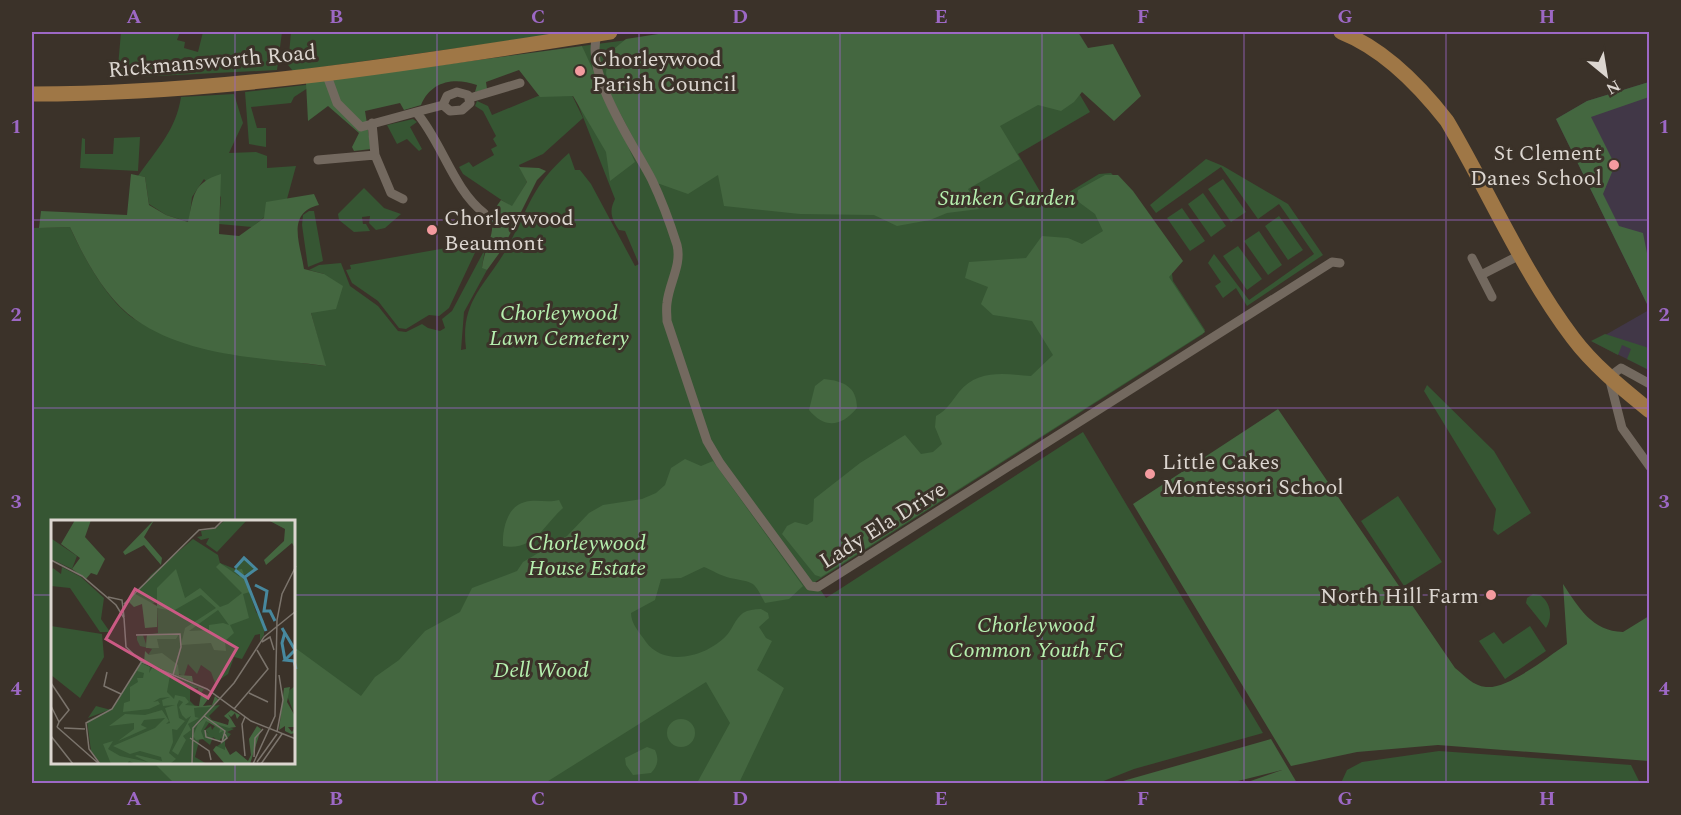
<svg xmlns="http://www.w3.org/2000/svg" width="1681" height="815" font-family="Spectral,serif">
  <rect width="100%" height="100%" fill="#3b3229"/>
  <path fill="#413747" d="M1649,82V308L1556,119L1587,101Z
    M1649,310V370L1593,342Z"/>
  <path fill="#365633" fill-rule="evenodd" d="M121,32H180L177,40L185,42L184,48L198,52L203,32H282L277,70L117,78Z
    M291,32H573L293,71L288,65Z
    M688,32L1080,95L1090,112L1018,154L1048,205L1099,174L1111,173L1129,192L1171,267L1173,281L1205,330L1203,334L815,582L826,598L1083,432L1263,733L1134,769L1096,784L32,783V228L70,227C83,256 108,303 136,320C193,354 261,357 325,366L311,313L324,274L309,270L319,265L341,263L350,286L378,306L398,331L406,332L422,324L428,328L440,331L445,328L442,319L452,311L485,249L482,267L487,270L464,312L461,350L466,349C460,302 484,287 506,250C529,209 530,187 569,153L575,170H580L591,184L635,266L639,264L625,231L619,230C611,218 609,211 615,199L576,99L592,83L582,46ZM52,521H294V762H52Z
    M314,84L294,97L291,103L251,107L257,128H266V147L249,144L245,92Z
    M234,94L243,123L229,153L256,152L267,156V168L296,166L287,199L252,227L219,224L221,197L204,179L192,197L189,222L166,215L149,204L145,177L138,176C157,149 176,130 181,97Z
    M572,95L583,118L543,154L519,165L527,182L512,207L463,174L459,167L469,162L473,167L494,155L491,149L497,146L493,139L496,136L483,111L475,106L477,101L488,106L492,115L538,96Z
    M413,119L417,122L410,127L422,149L419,151L407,139L397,144L387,125Z
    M140,137L138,171L80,168L82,138L85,139V154H113L114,138Z
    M1206,159L1223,166L1288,204L1323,255L1247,306L1236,288L1223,298L1215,286L1221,282L1208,263L1214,254L1249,300L1314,254L1279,204L1258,219L1221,167L1156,213L1150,205Z
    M1223,179L1246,212L1231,222L1208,189Z
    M364,188L384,208L401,214L385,228L376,230L369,223L370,216L362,217L363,224H366L370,231L354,232L339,220L338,214Z
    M1203,193L1226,226L1211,237L1188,204Z
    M1182,208L1205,241L1190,251L1167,218Z
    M309,211H314L323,261L308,267L302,225L303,215Z
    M1279,216L1303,250L1288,260L1265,226Z
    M1259,231L1282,265L1268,275L1244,241Z
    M480,242L449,308L439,316L429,315L406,329L399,328L378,301L352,283L346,270L351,269L350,265Z
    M1238,246L1262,279L1247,290L1223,256Z
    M1605,334L1649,348V370L1627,359L1631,349L1622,345L1618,355L1591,341Z
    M1427,385L1494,451L1531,513L1498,535L1493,530L1496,509L1424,391Z
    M1398,496L1442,562L1404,586L1361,521Z
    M1533,594L1540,595C1551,603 1553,617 1546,628L1526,603L1527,598Z
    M1530,626L1546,651L1505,679L1479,641L1494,632L1503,644Z
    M1439,751L1631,765L1640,783H1341L1347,770L1362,762Z"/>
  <path fill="#446740" d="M671,32H1078L1088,48L1113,44L1141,96L1114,121L1082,92L1074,102L1061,111L1038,105L1000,126L1020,159L968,189L979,209L947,213L930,220L897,226L874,215L800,214L724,206L718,175L688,194L657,183L610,94L606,73L609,53L626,39Z
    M582,46L635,162L610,181L606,152L573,96L540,97L519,70L486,82L487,89L475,92L477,85C454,77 431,81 421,105L404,110L400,103L365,111L371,149L354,151L352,147L359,133L328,106L308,121L306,83Z
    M1649,82V97L1591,117L1615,165L1603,194L1619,226L1643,233L1649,263V308L1556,119L1587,101Z
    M519,167L539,168L546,171L537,180L503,248L487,270L482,268C485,244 496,237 491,214L501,200L512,206L527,182Z
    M131,174L145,177L149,205L166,215L188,222C194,196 192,183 221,174L219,234L239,236L264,218L266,202L314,194L319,205C286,213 300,243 304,269L324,274L343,286L336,309L311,313L326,366C264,358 189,357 136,320C106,299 85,260 70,227L39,228L41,211L127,215Z
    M1105,175H1118L1133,191L1183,261L1169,277L1205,332L821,577L815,575L782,534L787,526L795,522L807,525L813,521L814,499L860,463L905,435L921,454L933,452L942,444L935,427L936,416C947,410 951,402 959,392C978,369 1005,374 1031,376L1053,355L1032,321L993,315L981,304L988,287L965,278L969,262L1026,258L1042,236L1068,238L1082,244L1103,231L1095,214L1076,200L1078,190Z
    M824,379C844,381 857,387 857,408C841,427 825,429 809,410L815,386Z
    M1278,409L1455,668C1464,675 1473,686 1486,687C1509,689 1547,657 1567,644L1563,584C1579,608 1592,631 1623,632L1649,616V761L1438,745L1357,752L1291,766L1133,504Z
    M685,459L701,466L713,461L803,586L789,599L765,603C753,580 755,583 730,578C721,576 712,570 704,567L681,578L661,579L655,600L631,613C631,624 640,633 646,642C665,668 707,656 726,636C732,630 735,619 743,613C748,610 754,609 761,609L768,613L769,618L759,627L766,638L772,641L757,670L784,688L739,783H697L730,723L706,682L545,783H174L154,763L294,762V647L361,696L375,677L399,660L425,631L460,612L472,588L517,571L523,562L567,536L589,513L603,505L642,499L656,493L665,485L671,468Z
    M559,500L563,508C544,525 533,552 503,546C502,530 507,506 525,502C536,499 548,503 559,500Z
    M667 733a14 14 0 1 1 28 0a14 14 0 1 1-28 0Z
    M1271,739L1297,783H1245L1282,770L1230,783H1116Z
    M647,747L655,750C659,759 658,766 651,773L633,775L626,765L625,758Z"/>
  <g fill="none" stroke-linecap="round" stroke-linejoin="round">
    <path stroke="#73695f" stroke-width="9" d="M598,33C582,71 634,145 652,180C662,201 670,223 677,245C682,265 669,283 667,303C666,309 667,315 667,321L707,441L720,463L810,586L818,587L1332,262L1340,263
      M326,73L337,103L361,127L416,112C442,142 453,189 484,213
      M457,92L468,95L470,103L462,110L450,111L443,105L447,96Z
      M470,98L520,83
      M416,112L443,105
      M372,123L375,155L391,193L403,199
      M318,160L375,155
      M1472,258L1492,297
      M1481,275L1522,254
      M1650,384L1621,368L1609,377L1622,428L1650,467"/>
    <path stroke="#9f7746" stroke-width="15" d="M1341,32C1384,49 1419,85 1447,121C1489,192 1523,272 1573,338C1594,366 1623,389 1650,411
      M32,94C225,94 419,62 610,32"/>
  </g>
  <path fill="none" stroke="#9d68c5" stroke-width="1.5" stroke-opacity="0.55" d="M235,32V521M437,32V784M639,32V784M840,32V784M1042,32V784M1244,32V784M1446,32V784M32,220H1650M32,408H1650M32,595H52M294,595H1650M235,762V784"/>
  <g fill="#f49b9f" stroke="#3b3229" stroke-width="2">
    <circle cx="580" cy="71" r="6"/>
    <circle cx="1614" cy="165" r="6"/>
    <circle cx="432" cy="230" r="6"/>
    <circle cx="1150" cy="474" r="6"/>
    <circle cx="1491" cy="595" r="6"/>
  </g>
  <g text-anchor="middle" stroke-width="6" stroke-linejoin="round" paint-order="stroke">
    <g font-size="22" fill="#dcd6d0" stroke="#3b3229" text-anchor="start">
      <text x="592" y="66">Chorleywood<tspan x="592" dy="25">Parish Council</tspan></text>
      <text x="1602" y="160" text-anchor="end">St Clement<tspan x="1602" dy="25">Danes School</tspan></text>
      <text x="444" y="225">Chorleywood<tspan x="444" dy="25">Beaumont</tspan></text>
      <text x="1162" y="469">Little Cakes<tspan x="1162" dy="25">Montessori School</tspan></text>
      <text x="1479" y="603" text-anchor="end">North Hill Farm</text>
    </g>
    <g font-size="22" fill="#dcd6d0" stroke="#3b3229">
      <text transform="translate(212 60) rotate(-5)" y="8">Rickmansworth Road</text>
      <text transform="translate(882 524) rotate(-32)" y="8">Lady Ela Drive</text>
    </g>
    <g font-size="22" font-style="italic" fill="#b5efae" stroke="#3b3229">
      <text x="1007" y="205">Sunken Garden</text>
      <text x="559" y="320">Chorleywood<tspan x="559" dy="25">Lawn Cemetery</tspan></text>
      <text x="587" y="550">Chorleywood<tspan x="587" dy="25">House Estate</tspan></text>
      <text x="1036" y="632">Chorleywood<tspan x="1036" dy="25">Common Youth FC</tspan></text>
      <text x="541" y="677">Dell Wood</text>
    </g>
  </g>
  <g transform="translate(51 520)">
    <rect width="244" height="244" fill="#3b3229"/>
    <path d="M174,0H196L166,32L155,24L158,18L150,20L146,17L151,16L150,11L165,8ZM1,19L26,36L21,49L0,39ZM142,19L167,35L169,43L184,49L192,38L206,49L193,55L205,92L213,101V115L209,121V114L204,115L191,139L183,137L177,154L164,163L160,152L150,145L146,154L137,144L133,156L93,141L101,129L89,126L86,120V116L92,115L95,124L96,115L107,113L106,89V82L101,84L85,74L100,55ZM11,47L30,57L53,78L50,99L59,112H49L19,68L0,66V51L2,48L10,54ZM0,106L51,114L53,137L29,178L0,155ZM90,143L153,169L148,176L147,168L139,169V181L146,188L169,185L158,196L161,200L155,198L158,203L153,210L158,214L154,210L160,206L161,210L166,203L183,209L176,212L180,214L174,221V231L165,227L172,222L170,218L168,222L162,217L159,225L149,217L144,237L156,244H50L40,231L36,201L58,190L37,198L45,186L60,190ZM244,166L243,168L244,196L235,173Z" fill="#365633"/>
    <path d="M24,0H40L34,17L54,39L46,55L40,53L35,59L21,49L29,38L10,24ZM103,0L93,17L111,38L110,45L93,25L74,35L72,32ZM217,0H244V28L241,23L215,45L213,40L233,21L234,9ZM169,43L189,57L185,50L191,49L199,72L192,74L198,98L179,105L183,113L174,121L175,131L163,130L160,123L130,125L134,108L165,88L150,75L122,91L106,88V107L94,108L91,84L83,87L78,82L74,86L83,73L106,86V68L125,49L134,78L149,68L169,87L177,84L191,73L165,47ZM167,90L178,105L172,103L158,105V110L138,111ZM128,114L125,119H106L108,128H95L96,115ZM94,131L98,135L111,133L127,145L128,155L141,156L142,162L93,142ZM90,143L99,147L98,153L101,148L119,155L116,172L123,179L124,175L134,177L138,182L134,185L148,186L150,174L160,175L152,186L161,185L164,176L168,180L159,187L143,188L144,197L148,198L137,204L140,210L132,216L135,220L127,235L121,231L140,196L135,199L131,195L128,187L132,182L128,180L126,185L128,198L134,201L126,210L121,209L122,222L118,233L125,239L120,243L85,244L78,241L76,244H60L52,224L62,221L57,229L69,236L97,242L84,236L86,235L111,241L110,237L89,231L79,234L62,226L104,208L114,198L93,200L90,205L96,208L67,221L83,209V203L58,206L74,194L94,195L111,190L118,201L115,204L119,203L114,188L124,185L112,186L111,180L119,177L109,178L102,182L107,181L109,184L98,189L72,192L73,183L79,181V167L87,162L86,158H92L93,153L86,151ZM239,167L236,182L244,196L243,207H237L241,212L244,207V213L240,214L234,211V206L228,210L233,168ZM180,190L189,195L186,199L184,193L180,197L177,194L185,207L178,208L165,204L173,211L171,216L172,211L168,213L169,209L155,201L150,211L153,219L145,220L142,216L147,204L154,198L177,205L178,200L173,196ZM206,206L210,209L199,244H174L162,230L165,226L174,230V226L179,235L185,231L197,241L200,235L198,219Z" fill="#446740" fill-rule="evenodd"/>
    <path fill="none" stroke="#47889e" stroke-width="3" d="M184,48L193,38L205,49L194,57M184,50L194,58L215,111M204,65L216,71L213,91H219L224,101M231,108L244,130L234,140L243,141L245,149M234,140L231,123L234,112"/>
    <path fill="none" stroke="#7b746c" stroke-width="1.5" d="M0,40L31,56L65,85L73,98L75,127L91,142L156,169L200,201L245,219M57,77L71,80L73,97M73,84L148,10L164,8L172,0M85,115L129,114L130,127L122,155M211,122L219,117L223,130M56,152L53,166L70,174M0,163L18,190L8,202M198,173L217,182M0,186L8,202L6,207M183,189L217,149L206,130M153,196L174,211L171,222L176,218L174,214M6,207L47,243M13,208L34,209M154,210L155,217L171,222M226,212L232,180L228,155M0,216L22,244M139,218L158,231L160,240M194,236L191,204L194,197M203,237L204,218L212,209M206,242L226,214M49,244L38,229L35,203L61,189L91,141M141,244L142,208L183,163L213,117L245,91M202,244L224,196L226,100L231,74L245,46M210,244L231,214"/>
    <path fill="#cb5a84" fill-opacity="0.15" stroke="#cb5a84" stroke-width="3" d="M84,69L186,128L157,178L55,119Z"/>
    <rect width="244" height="244" fill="none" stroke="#dcd6d0" stroke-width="3"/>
  </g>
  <rect width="1681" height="815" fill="none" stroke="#3b3229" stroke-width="66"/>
  <g transform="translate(1606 75) rotate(150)" stroke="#3b3229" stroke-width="4.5" paint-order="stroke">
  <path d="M0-4.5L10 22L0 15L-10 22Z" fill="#dcd6d0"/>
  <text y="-9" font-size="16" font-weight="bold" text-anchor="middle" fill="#dcd6d0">N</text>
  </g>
  <rect x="33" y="33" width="1615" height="749" fill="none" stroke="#9d68c5" stroke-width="2"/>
  <g font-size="20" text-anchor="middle" font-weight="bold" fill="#9d68c5">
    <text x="134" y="23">A</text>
    <text x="336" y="23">B</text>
    <text x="538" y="23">C</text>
    <text x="740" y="23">D</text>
    <text x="941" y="23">E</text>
    <text x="1143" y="23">F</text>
    <text x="1345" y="23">G</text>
    <text x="1547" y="23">H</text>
    <text x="16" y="133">1</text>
    <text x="1664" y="133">1</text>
    <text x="16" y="321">2</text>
    <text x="1664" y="321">2</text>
    <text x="16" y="508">3</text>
    <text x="1664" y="508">3</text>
    <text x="16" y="695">4</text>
    <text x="1664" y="695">4</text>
    <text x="134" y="805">A</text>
    <text x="336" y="805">B</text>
    <text x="538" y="805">C</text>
    <text x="740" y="805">D</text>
    <text x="941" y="805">E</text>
    <text x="1143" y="805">F</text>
    <text x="1345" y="805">G</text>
    <text x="1547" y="805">H</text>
  </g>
</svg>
